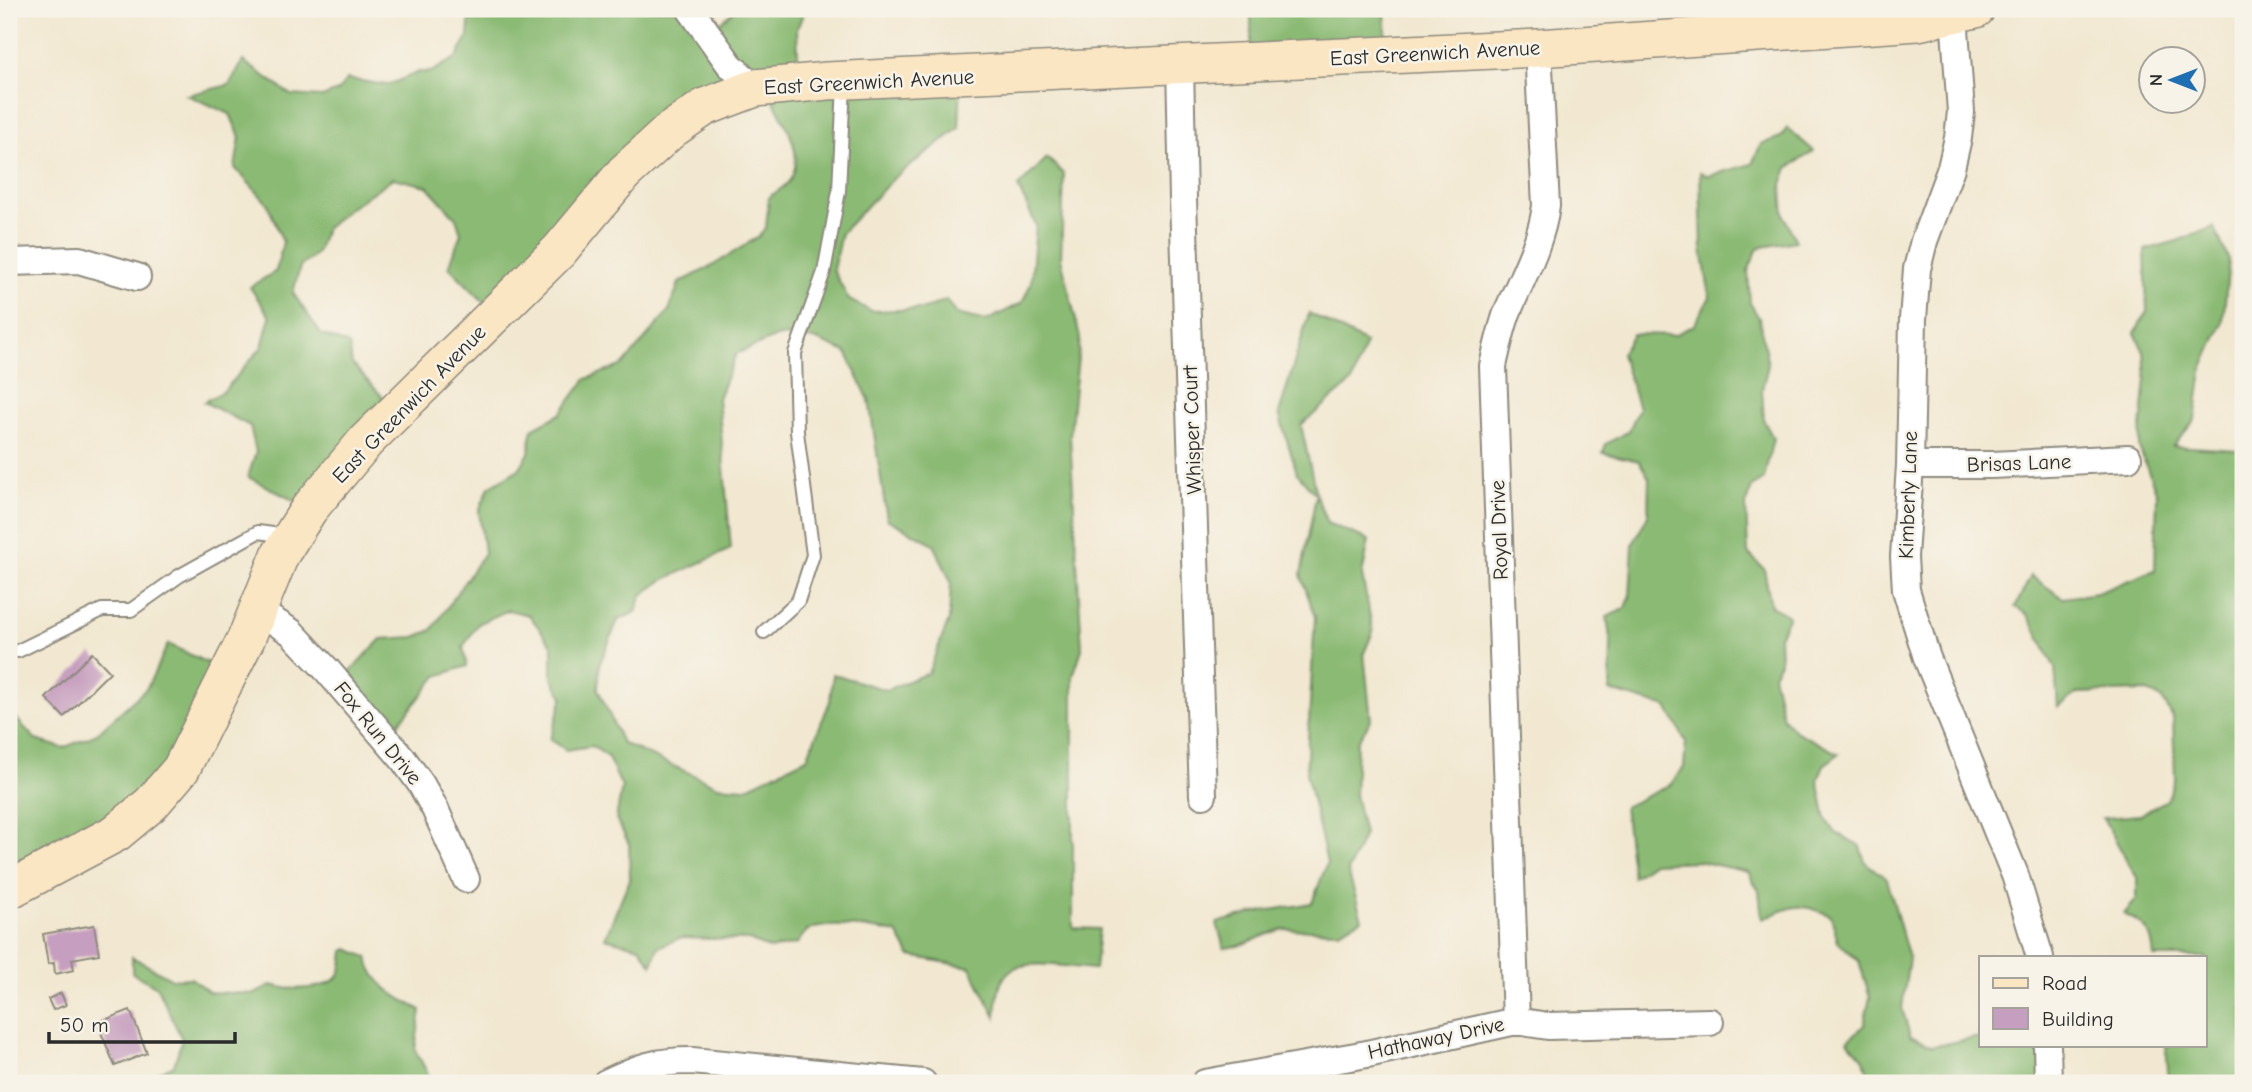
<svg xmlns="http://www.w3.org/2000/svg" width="2252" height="1092" font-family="'Comic Neue',sans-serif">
  <rect width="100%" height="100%" fill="#f7f3e8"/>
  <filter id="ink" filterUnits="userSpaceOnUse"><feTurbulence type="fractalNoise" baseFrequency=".0143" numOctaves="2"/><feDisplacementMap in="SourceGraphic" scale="14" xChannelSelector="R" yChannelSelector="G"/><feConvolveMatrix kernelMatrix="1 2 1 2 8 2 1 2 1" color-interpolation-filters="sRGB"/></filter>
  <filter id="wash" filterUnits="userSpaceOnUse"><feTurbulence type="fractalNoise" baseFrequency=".00686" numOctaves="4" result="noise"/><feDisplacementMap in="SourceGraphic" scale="28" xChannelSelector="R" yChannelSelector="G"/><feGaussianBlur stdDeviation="1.57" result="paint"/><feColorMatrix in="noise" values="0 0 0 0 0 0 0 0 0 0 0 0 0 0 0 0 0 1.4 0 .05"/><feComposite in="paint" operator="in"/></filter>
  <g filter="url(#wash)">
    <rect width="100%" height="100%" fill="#f2e8d1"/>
    <path fill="#8aba73" stroke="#5a724f" stroke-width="2" fill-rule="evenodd" d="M470,9H687L707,34L736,9H805L797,29L799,83L961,79L959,128L894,178L841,233L833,270L849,300L871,311L925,309L946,300L956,314L986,321L1022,303L1031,283L1036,225L1018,187L1047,158L1064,174L1061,258L1080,337L1070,436L1082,649L1073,676V928L1099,929L1095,969C1076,968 1027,959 1011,970C997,980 997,1002 996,1017L970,967L910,956L897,933C876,929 827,920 807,931C803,934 800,940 797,944L770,949L749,940L680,938L658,947L652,965L640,947L605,938L630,878L629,844L616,819L622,787L607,756L592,746L566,750L550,739L563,697L552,678V645L529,615L508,610L478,624L463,647L467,666L437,676L392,732L340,682L381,639L415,637L432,630L484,553L479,511L489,487L519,469L529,453L532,429L560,414L586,379L623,365L669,311L679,283L712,266L758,237L766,228L769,197C778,191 789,185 793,174C804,148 779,113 768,90L701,109L495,313L449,267L461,233L456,218L427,186L393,178L347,210L325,229L317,253L300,267L293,293L321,334L349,345L352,364L395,410L312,510L248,477L256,452L250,426L204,402L224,391L262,347L270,317L250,287L276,271L283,242L267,203L235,168L240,137L230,114L187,95L229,85L243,61L291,95L322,97L338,91L347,79L388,85L419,72H431L457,57L468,37ZM779,336L814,339L846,352L869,400L887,519L934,544L951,582L949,620L928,673L886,690L833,674L830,701L807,758L745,788L718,786L622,743L598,689L600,663L618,620L636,612L642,595L663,580L731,549L718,398L736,354Z
      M1251,9H1385L1387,56L1251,47Z
      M1787,128L1814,151L1788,168L1782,184L1784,216L1796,241L1758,248L1748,271L1750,303L1759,318L1768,365L1762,389L1764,421L1773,438L1764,479L1752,487L1746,503L1748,553L1764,569L1771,606L1789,616L1779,636L1780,662L1773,674L1783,718L1795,731L1839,754L1824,765L1818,780L1826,819L1836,833L1859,845L1866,863L1887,879L1909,958L1902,1008L1910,1036L1932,1046L1981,1037V1045H2042L2043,1083H1870L1864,1059L1848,1041L1864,1025L1870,997L1859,961L1838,942L1831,916C1798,901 1794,906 1762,919L1759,891L1748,872L1698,861L1653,863L1633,877L1624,807L1670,785L1684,767L1686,742L1667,707L1610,691L1611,645L1607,617L1626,608L1630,596L1633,544L1648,515L1649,478L1639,461L1603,453L1606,444L1629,431L1639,408L1621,354L1633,334L1675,335L1694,325L1710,297L1702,250L1700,172L1708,176L1752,164L1761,144L1781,137Z
      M2214,227L2229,260L2223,322L2202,370L2195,420L2173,446L2239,450L2243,444V1083H2169L2166,1045H2205V957H2154C2152,932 2147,925 2124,914L2137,899V878L2103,818L2140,815L2167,800L2175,778L2173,718L2161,697L2144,691L2078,693L2058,707L2055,668L2028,615L2015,607L2031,576L2063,598L2097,593L2155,570L2157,494L2139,447L2146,379L2144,352L2135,333L2147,311L2145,250L2177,241Z
      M1309,313L1366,343L1352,382L1301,425L1316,494L1327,523L1369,540L1362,575L1373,632L1364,653L1371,720L1357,742L1355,795L1364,834L1348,871L1362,919L1339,931L1282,929L1238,946L1224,948L1217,923L1253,913L1312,903L1327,863L1306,773L1315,617L1301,575L1316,495L1297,473L1279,414Z
      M168,644L220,669L181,771L9,891V706L12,714L36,740L63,748L95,735L147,688Z
      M348,949L367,957C374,985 397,998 421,1010L415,1050L432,1081L424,1083H137L174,1065L182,1039L157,987L132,973V957L172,979L191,978L209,992L255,994L272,985C289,991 331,991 340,973C343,967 343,958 344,951Z"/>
    <g id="blocks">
      <path fill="#c69ebf" d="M92,653L110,672L64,717L46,698Z
        M94,925L99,954L72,959L74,970L55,974L54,963L48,964L43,934Z
        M61,993L66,1005L53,1010L48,999Z
        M130,1010L147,1053L115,1066L97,1023Z"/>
    </g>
  </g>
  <g filter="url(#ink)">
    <use href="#blocks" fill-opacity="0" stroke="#8e8a7e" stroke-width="2"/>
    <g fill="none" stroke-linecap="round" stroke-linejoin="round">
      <g stroke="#8e8a7e" stroke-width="16">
        <path id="lane" d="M764,632L798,601L813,555L797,432L795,353L824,272L839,191L844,84
          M18,651L102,610H131L179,576L258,532L288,536"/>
      </g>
      <g stroke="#8e8a7e" stroke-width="30">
        <path id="street" d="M690,9L730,65L755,88
          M1756,9L1758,32
          M1954,15L1961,112L1958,138L1951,168L1924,241L1917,269L1913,319L1910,465L1904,557L1906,590L1927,658L2015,875L2040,957
          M1180,65L1183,199L1203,795
          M9,262L79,260L137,277
          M1910,465H1992L2128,458
          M258,611L291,632L327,670L403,759L421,784L435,809L466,879
          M1516,1021L1493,366C1497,348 1501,330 1507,313C1522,277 1541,244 1546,206L1538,48
          M2047,1045L2048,1083
          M606,1083C638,1067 656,1061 692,1061L923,1083
          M1205,1083L1367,1054L1516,1021L1548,1026L1710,1022"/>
      </g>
      <g stroke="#8e8a7e" stroke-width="40">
        <path id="secondary" d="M9,890L116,833L151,804L181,769L246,639L280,555L309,509L366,441L559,251L624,173L671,130L705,107L755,88L827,81L1538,48L1918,22L1976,9"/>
      </g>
      <use href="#lane" stroke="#fff" stroke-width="12"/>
      <use href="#street" stroke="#fff" stroke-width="26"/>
      <use href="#secondary" stroke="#fbe6c4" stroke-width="37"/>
    </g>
  </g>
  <g text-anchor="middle" stroke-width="5" stroke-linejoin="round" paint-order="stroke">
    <g font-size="21" fill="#2b2b2b" stroke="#f7f3e8">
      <text transform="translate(1435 53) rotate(-3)" y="7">East Greenwich Avenue</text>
      <text transform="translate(869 82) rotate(-3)" y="7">East Greenwich Avenue</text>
      <text transform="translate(409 404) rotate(-46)" y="7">East Greenwich Avenue</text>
      <text transform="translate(1192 430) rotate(-92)" y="7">Whisper Court</text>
      <text transform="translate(2019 463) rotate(-2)" y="7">Brisas Lane</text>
      <text transform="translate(1908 495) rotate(-88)" y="7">Kimberly Lane</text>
      <text transform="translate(1499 530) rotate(-92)" y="7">Royal Drive</text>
      <text transform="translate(378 733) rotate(51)" y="7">Fox Run Drive</text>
      <text transform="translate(1436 1038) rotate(-12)" y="7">Hathaway Drive</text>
    </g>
  </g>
  <rect width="2252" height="1092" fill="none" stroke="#f7f3e8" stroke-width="35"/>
  <rect x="1979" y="956" width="228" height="91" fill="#f7f3e8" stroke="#a5a39c" stroke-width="2"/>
  <rect x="1993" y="978" width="35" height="10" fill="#fbe6c4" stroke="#a5a39c" stroke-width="2"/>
  <text x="2042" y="990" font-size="21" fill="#2b2b2b">Road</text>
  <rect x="1993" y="1008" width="35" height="21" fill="#c69ebf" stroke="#a5a39c" stroke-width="2"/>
  <text x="2042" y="1026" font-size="21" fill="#2b2b2b">Building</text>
  <g transform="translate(2172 80) rotate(270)"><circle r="33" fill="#f7f3e8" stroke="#a5a39c" stroke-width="2"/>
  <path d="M0-5L12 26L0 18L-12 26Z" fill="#1f6fb2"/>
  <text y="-10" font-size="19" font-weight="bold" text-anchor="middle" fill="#2b2b2b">N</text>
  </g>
  <path d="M49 1032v10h186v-10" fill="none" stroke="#2b2b2b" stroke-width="3.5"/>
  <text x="60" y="1032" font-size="21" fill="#2b2b2b" stroke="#f7f3e8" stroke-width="5" paint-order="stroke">50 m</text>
</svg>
